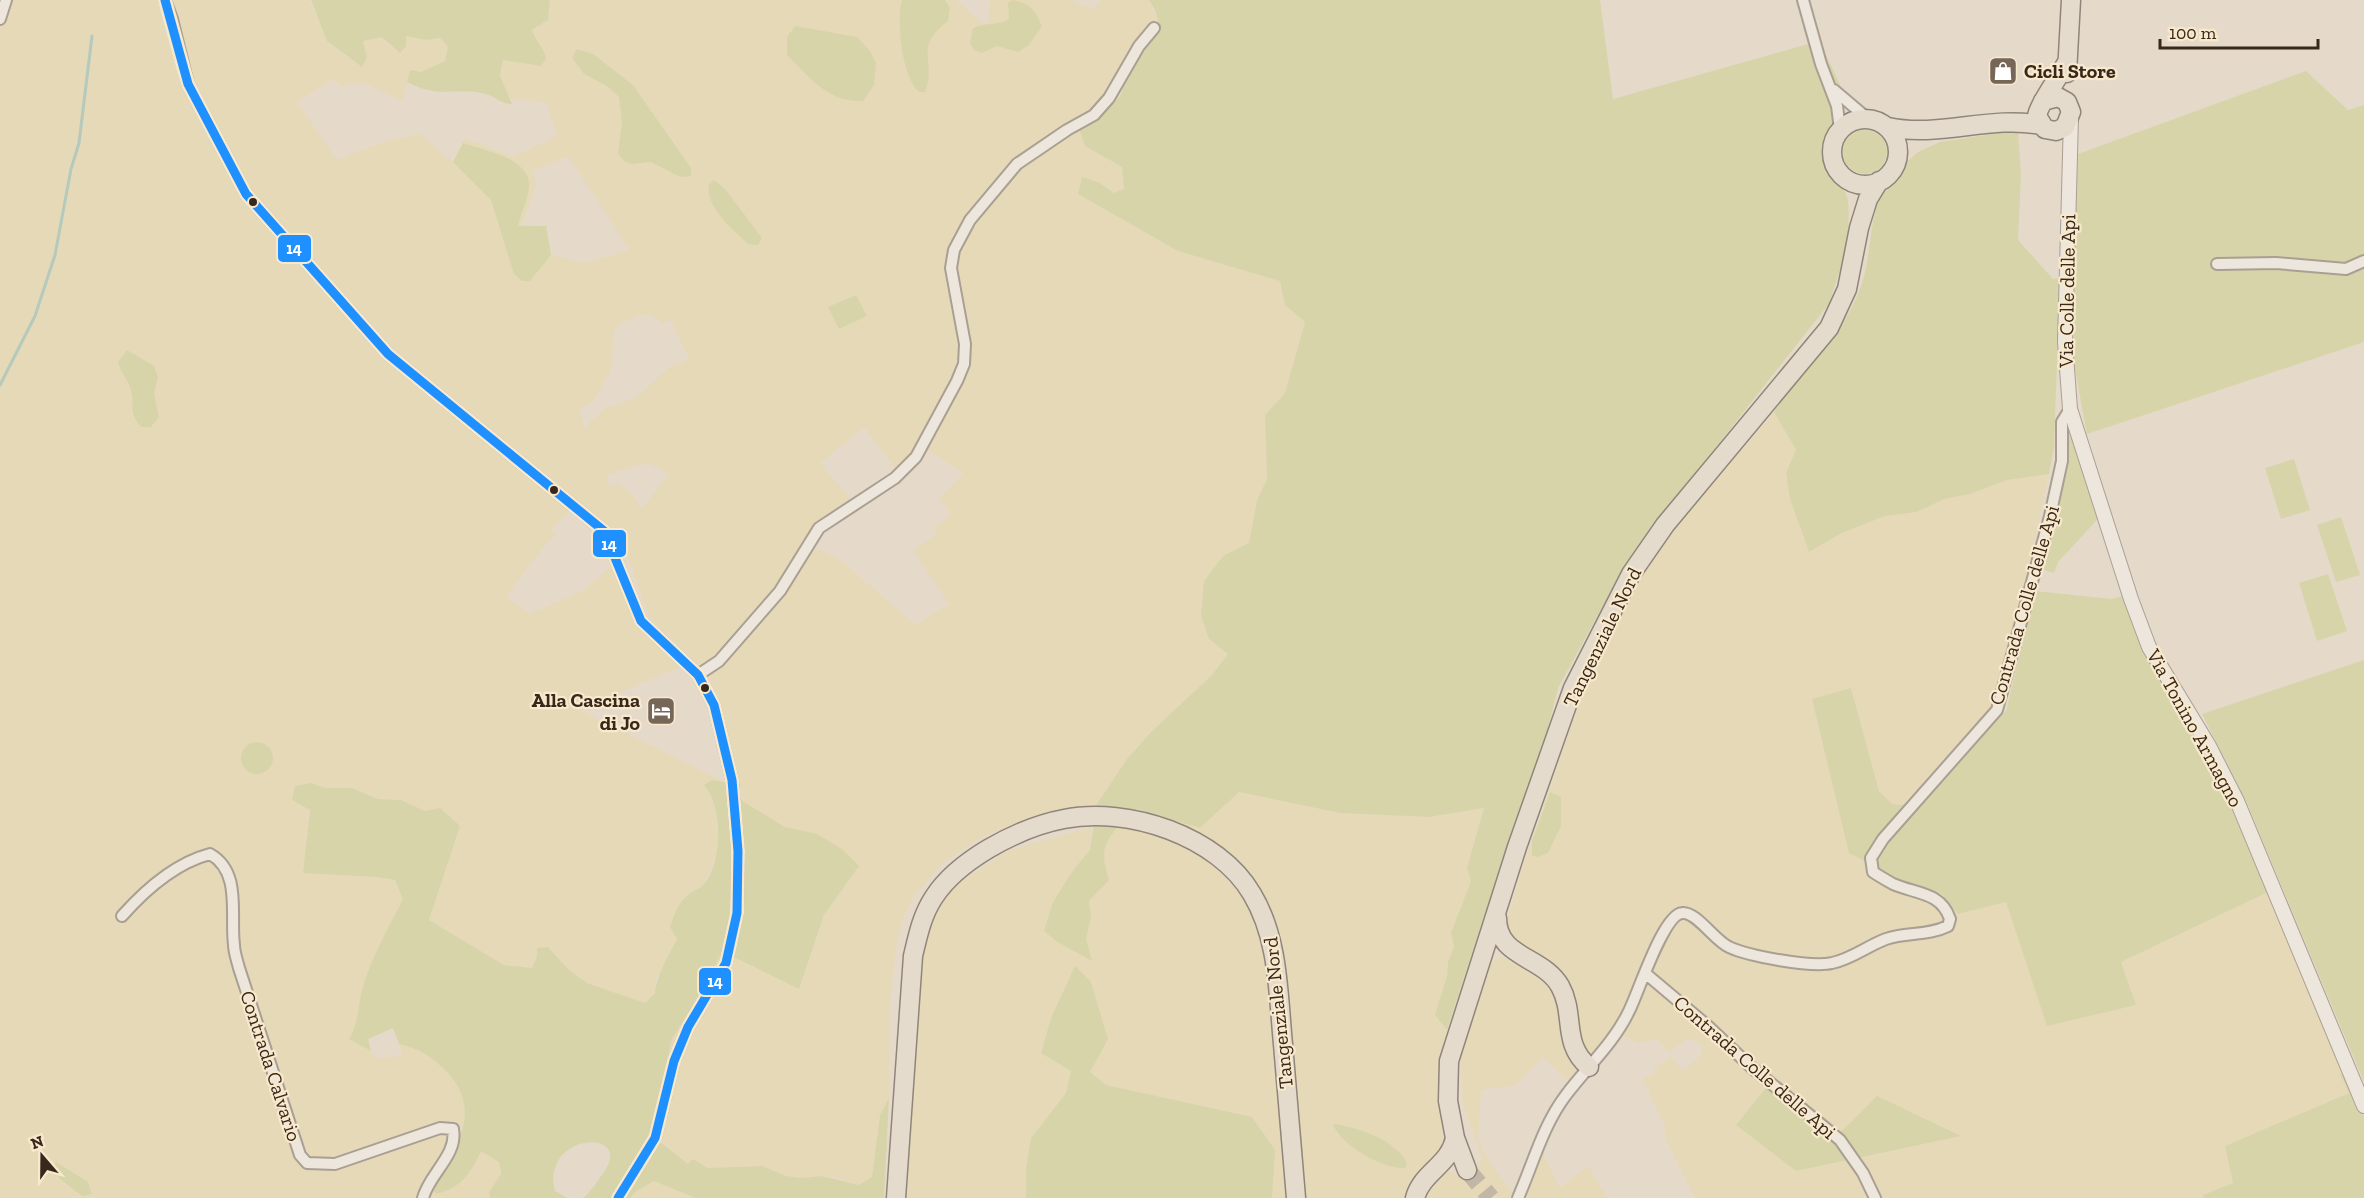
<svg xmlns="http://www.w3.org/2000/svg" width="2364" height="1198" font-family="'Zilla Slab',serif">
  <rect width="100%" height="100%" fill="#e5dac9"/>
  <path fill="#e6d9b8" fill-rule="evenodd" d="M0,0H311L312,7L336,49L362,67L367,58L362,41L382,37L391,47L406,36L426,40L440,38L449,46L445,61L421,72L410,70L402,101L362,82L341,86L334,79L297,102L337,160L386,141L420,134L453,162L465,138L513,157L557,136L547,102L510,99L500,76L503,60L520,62L539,46L532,30L548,20L550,0H956L982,23H988L990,0H1071L1094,10L1100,0H1149L1160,25L1133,61L1120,96L1100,118L1079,129L1108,159L1122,167L1125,189L1114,193L1099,183L1082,178L1078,194L1178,251L1281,281L1285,305L1305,322L1285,393L1265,415L1267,479L1257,500L1249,543L1223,557L1204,581L1201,616L1209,639L1228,654L1213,675L1152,731L1127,759L1097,804L1023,820L975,841L943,863L914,896L902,920L896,950L890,1002L889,1098L880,1115L872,1178L859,1185L843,1179L823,1176L803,1178L786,1176L762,1166L708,1168L693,1159L688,1164L674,1155L670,1147L649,1134L672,1039L705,985L722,950L799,989L824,915L859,866L817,835L785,827L744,802L711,679L649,617L620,536L559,486L554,490L573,507L551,529L556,535L546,544L506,596L529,614L583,591L614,563L639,624L683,666L579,710L725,782L712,780L705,785L718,813L716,827L719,841L714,862L703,885L686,896L678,906L670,927L677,939L666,965L656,979L655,993L645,1004L587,983L569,970L548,947L537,957L532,968L504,965L429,920L437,897L425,811L401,800L378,799L352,788H326L311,783L304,873L376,877L395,881L403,899L372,965L361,995L355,1029L350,1039L371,1051L374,1058L402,1056L399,1044L410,1046L435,1060L459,1085L464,1097L465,1115L456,1148L447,1164L471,1172L481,1150L499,1162L501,1174L489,1192L490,1198H0ZM568,156L630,250L583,263L551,255L546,226L522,225L536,184L532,171ZM640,315H649L664,323L671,320L689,359L668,368L636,398L606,408L589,423L586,431L578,410L593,401L611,370L614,333L620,324ZM864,427L897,471L912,456L920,444L964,474L939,498L951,514L934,528L937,534L913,550L949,604L916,625L840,560L821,550L812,551L804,548L825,519L851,500L820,463ZM649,464L669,474L642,508L627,489L618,484L609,486L607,475L637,465Z
    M1774,412L1796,451L1786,473L1790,499L1809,552L1842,533L1885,516L1917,512L1944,499L1970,494L2007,480L2049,474L2022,597L1990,710L1904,805L1892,804L1879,791L1851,688L1861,860L1902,881L1942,894L1958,914L2006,902L2136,1005L2121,962L2268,892L2347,1074L2340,1075L2349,1093L2337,1098L2233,1183L2204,1195V1198H1880L1861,1157L1960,1135L1840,1133L1796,1170L1846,1161L1860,1178L1870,1198H1695L1664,1135L1666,1129L1643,1079L1655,1073L1654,1069L1671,1056L1683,1071L1701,1055L1702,1045L1689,1038L1669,1052L1657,1039L1638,1043L1620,1034L1596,1064L1580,1046L1573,1002L1512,941L1507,927V919L1528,851L1583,693L1596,673L1613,631L1637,586L1668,537Z
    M1239,792L1340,813L1429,817L1485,808L1467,868L1471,881L1451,933L1454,947L1448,962L1447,976L1435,1015L1447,1030L1442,1056L1441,1113L1443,1145L1414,1179L1408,1198H1305L1279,932L1273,914L1257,885L1220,847L1198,834L1209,861L1243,896L1262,936L1288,1198H1272L1275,1150L1205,1108L1106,1085L1090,1072L1108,1038L1099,1013L1063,995L1051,1018L1041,1052L1071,1071L1066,1093L1031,1138L1026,1169V1198H904L921,948L934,916L955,885L1009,850L1092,827L1090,850L1071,873L1053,902L1044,931L1091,960L1086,939L1091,917L1089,901L1109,880L1102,861L1107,838L1137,809L1165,816Z
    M1500,957L1512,958L1536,969L1555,989L1578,1075L1571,1084L1543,1057L1516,1085L1481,1090L1478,1140L1491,1164L1517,1198H1422L1442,1172H1451L1458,1176L1483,1160L1463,1105L1460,1052L1487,966Z
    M1542,1151L1560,1188L1588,1166L1608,1198H1525Z
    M654,1181L677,1189L696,1198H630L635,1192Z"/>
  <path fill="#d8d4aa" d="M311,0H550L548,20L532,30C536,42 544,47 546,59L541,66L503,60L500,76L512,104C501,104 496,97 486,94C456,86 441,100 407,82L410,70L421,72L445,61L448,46L440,38L426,40L406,36V46L400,53L382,37L363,41L367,58L362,67L327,41Z
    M902,0H945L950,8L948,21C911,50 938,59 925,92H919C902,77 896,22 902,0Z
    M1012,0C1030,3 1035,10 1042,26L1029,45L1018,52L997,46L982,53L974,50L970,43L973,28C985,22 999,26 1009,19L1008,3Z
    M1149,0H1600L1613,99L1819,41L1840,84C1837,90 1831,99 1831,105C1830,111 1833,117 1833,123C1830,143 1819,150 1829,172C1835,183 1847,187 1848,202C1852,238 1840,272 1828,305L1675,499L1621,573L1558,688L1547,732L1501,863L1447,1030L1435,1015L1447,976L1448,962L1454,947L1451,933L1471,881L1467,868L1484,808L1429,817L1340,813L1239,792L1200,828L1137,809C1111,834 1096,842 1109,880L1089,901L1091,917L1086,939L1092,961L1056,941L1044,931L1053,902L1071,873L1090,850L1097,804L1127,759L1152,731L1212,675L1228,654L1209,639L1201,616L1204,581L1223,556L1249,543L1257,500L1267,479L1265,415L1285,393L1305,322L1285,305L1280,281L1178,251L1078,194L1082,177L1100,183L1114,193L1124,189L1122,167L1085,146L1079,129L1100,118L1120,96L1133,61L1160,26L1155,10Z
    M795,26L857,37L870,51L876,63L874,85L863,101C828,103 810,78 787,55V37Z
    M577,49L593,54L633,85L691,168V176L680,177L651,162L632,164L625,162L618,154L622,122L619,97L607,86L584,74L572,58Z
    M2306,71L2348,110L2364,105V342L2087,434L2074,364L2073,279L2078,154Z
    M1843 152a22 22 0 1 1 44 0a22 22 0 1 1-44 0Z
    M2018,130L2021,175L2018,240L2053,279L2060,278L2054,448L2049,474L2007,480L1970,494L1944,499L1917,512L1885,516L1842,533L1809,552L1790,499L1786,473L1796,450L1774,412C1801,373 1838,341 1857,296C1871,266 1868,232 1878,202L1882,194L1899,179L1909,160L1918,152L1940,142Z
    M463,143C483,150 530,158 529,185C529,198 521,213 518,226H546L551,255L530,281H522L514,274L491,200L453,162Z
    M714,180L725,189L762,238L758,245L748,244C733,230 705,207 709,185Z
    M856,295L867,316L839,329L828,307Z
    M127,350L154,366L158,377L154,394L159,417L151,427H141C126,410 137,402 129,385C125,376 121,372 118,362Z
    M2068,429L2072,430L2098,519L2058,562L2054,573L2041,569L2068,460Z
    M2294,459L2310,510L2281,519L2265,468Z
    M2341,517L2360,575L2336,582L2317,525Z
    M2328,574L2347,631L2317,641L2299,583Z
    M2035,591L2112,599L2122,596L2157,673L2208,755L2268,892L2121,962L2136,1005L2047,1026L2006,902L1958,914L1942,894L1902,881L1849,853L1812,699L1851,688L1879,791L1892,804L1904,805L1911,814L2006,711Z
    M2364,660V1082L2245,799L2202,714Z
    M241 758a16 16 0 1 1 32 0a16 16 0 1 1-32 0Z
    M712,780L725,782L744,802L785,827L817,834L842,849L859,866L824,915L799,989L722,951L705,985L672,1039L649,1134L612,1198H583C590,1192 596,1184 601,1176C640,1127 540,1131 555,1191L567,1198H490L489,1192L501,1174L499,1162L481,1151C471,1173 462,1187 437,1194L430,1189C455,1151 485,1111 446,1071C432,1057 418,1048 399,1044L393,1028L368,1039L371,1051L349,1039C358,1024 358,1010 361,994C369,961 388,929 403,899L395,880L376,877L303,873L310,810L292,800L295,786L311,783L326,788H352L378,799L401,800L425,811L440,808L460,826L429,920L504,965L532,968L537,957V948L548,947L569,970L587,983L645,1003L655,993C656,977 669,954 677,939L670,927C674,916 678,902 688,895C692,891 699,889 703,885C723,865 723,805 704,785Z
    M1550,792L1561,797V826L1548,853L1538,857L1532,856V841Z
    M1075,966L1091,982L1108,1039L1090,1072L1106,1085L1252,1117L1275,1150L1272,1198H1026V1169L1031,1138L1066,1093L1071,1071L1041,1053L1051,1018Z
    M2340,1074H2347L2364,1117V1198H2204L2203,1195L2233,1183L2225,1146L2349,1093Z
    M1773,1079L1840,1133L1877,1096L1961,1136L1796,1171L1736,1125Z
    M889,1098L884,1198H696L654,1181L635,1192L630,1198H624L658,1140L688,1164L693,1159L708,1168L762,1166L786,1176L803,1178L822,1176L859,1185L872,1177L880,1115Z
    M1333,1124C1358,1127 1396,1140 1407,1163L1405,1168C1384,1170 1339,1144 1333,1124Z
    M56,1162L88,1182L92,1194L82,1196L60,1179L53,1169Z"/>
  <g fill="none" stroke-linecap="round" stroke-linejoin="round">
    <path stroke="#b5c9bc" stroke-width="3" d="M0,385L35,316L55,255L71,169L79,143L92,36"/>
    <path stroke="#c2b6a6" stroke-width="18" stroke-dasharray="18 9" stroke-linecap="butt" d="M1467,1170L1491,1198"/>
    <g stroke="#aa9f93" stroke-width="14">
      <path id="minor" d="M165,0L172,19L188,84L246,194L388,354L604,531L641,621L698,675L714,705L732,780L738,851L737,913L726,963L688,1027L674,1061L655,1138L618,1198
        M1803,0L1821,64L1837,106L1840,129
        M0,19L6,0
        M1834,90L1867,118
        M2217,264L2276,263L2346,269L2364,261
        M698,675L719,661L780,591L819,528L895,478L916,457L957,381L964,364L965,344L951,268L954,250L970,220L1017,164L1067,130L1094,115L1109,98L1139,46L1154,28
        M122,916C145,890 176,863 210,854C242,872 230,915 234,945C234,952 237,960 239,968L300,1155L307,1163L335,1164L440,1128L453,1129C458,1155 429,1174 423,1198
        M1645,973L1709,1027L1751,1067L1840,1140L1863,1173L1875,1198
        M1518,1198C1533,1164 1543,1125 1566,1095C1587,1067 1614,1043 1629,1011C1638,994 1663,915 1682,913C1696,911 1715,941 1729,947C1748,956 1812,968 1832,963C1852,959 1867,946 1886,939C1906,932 1928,936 1948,926L1950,919C1941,892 1916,894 1893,884C1886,880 1879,876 1873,872L1871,858L1883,839L1997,710L2050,516L2062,461V422L2070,409"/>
    </g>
    <g stroke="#aa9f93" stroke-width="16">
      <path id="tertiary" d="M2071,118L2065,342L2070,409L2131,599L2149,647L2209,746L2237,801L2364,1106"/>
    </g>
    <g stroke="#8f857a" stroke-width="21">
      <path id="primary" d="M2067,73L2071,0
        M2043,101L2058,97L2067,102L2071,112L2065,127L2056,131L2045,129L2037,116C2038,106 2060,75 2067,62
        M1832 152a33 33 0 1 1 66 0a33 33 0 1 1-66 0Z
        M1888,127C1939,138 1990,115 2041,125
        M1497,918C1497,958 1543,956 1560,986C1576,1015 1561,1043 1589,1067
        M1467,1170L1455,1138L1448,1101L1449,1061L1517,847L1573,688L1631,574L1665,525L1829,328L1847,289L1859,228L1868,199L1879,181
        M896,1198L913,956C918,935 922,915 934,897C947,877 968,861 988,849C1012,835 1037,824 1064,819C1128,806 1218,836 1252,894C1279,939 1278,993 1283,1044C1287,1095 1292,1147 1296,1198
        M1415,1198C1422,1172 1450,1165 1455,1138"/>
    </g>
    <use href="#minor" stroke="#ece6dc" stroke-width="10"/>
    <use href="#tertiary" stroke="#ece6dc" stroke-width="14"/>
    <use href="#primary" stroke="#e4dbcc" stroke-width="18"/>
    <g stroke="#f8e9cd" stroke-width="14">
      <path id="bus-1" d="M165,0L188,84L246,194L388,354L604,531L641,621L698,675L714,705L732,780L738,851L737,913L726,963L688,1027L674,1061L655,1138L618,1198"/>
    </g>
    <use href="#bus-1" stroke="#1e90ff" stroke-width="9"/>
  </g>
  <defs>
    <g id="shop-square" transform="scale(1.5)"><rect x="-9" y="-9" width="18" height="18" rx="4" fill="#756658" stroke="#f8e9cd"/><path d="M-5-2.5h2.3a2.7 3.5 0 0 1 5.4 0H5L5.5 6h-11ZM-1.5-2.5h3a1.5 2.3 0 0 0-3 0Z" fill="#fff"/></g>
    <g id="hotel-square" transform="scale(1.5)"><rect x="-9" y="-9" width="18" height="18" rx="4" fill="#756658" stroke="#f8e9cd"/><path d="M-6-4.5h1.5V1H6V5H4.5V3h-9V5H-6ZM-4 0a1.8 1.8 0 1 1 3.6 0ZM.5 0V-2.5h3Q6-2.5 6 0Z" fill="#fff"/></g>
  </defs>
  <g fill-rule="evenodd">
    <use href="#shop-square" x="2003" y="71"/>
    <use href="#hotel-square" x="661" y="711"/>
  </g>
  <g fill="#38271b" stroke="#f8e9cd" stroke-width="2">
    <circle cx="253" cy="202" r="5"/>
    <circle cx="554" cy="490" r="5"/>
    <circle cx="705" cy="688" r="5"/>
  </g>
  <g text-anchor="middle" stroke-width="4.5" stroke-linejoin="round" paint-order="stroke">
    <g font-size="20" font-weight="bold" fill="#38271b" stroke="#f8e9cd" text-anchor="start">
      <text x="2024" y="78">Cicli Store</text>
      <text x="640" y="707" text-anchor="end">Alla Cascina<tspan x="640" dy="23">di Jo</tspan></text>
    </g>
    <g font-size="20" fill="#38271b" stroke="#f8e9cd">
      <text transform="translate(2067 291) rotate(-89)" y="7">Via Colle delle Api</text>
      <text transform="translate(2024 605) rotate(-74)" y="7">Contrada Colle delle Api</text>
      <text transform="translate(1602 637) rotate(-64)" y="7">Tangenziale Nord</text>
      <text transform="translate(2195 728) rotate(61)" y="7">Via Tonino Armagno</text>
      <text transform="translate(1278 1013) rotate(-96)" y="7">Tangenziale Nord</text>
      <text transform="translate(271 1066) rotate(72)" y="7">Contrada Calvario</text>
      <text transform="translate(1755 1067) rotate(41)" y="7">Contrada Colle delle Api</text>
    </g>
  </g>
  <g stroke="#f8e9cd" stroke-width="2">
    <rect x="277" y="234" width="35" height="29" rx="6" fill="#1e90ff"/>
    <rect x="592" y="529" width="35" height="29" rx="6" fill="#1e90ff"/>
    <rect x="698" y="967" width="34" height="29" rx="6" fill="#1e90ff"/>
  </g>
  <g font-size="16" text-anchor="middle" font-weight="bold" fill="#fff">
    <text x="294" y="254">14</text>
    <text x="609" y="550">14</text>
    <text x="715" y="987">14</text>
  </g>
  <g transform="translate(42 1156) rotate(340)" stroke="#f8e9cd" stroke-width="4.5" paint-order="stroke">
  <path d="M0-4.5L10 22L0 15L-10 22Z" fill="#38271b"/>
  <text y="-9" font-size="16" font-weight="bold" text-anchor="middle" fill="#38271b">N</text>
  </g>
  <path d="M2160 39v9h158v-9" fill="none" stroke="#38271b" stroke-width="3"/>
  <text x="2169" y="39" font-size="18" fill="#38271b" stroke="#f8e9cd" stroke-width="4.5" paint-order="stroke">100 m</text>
</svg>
